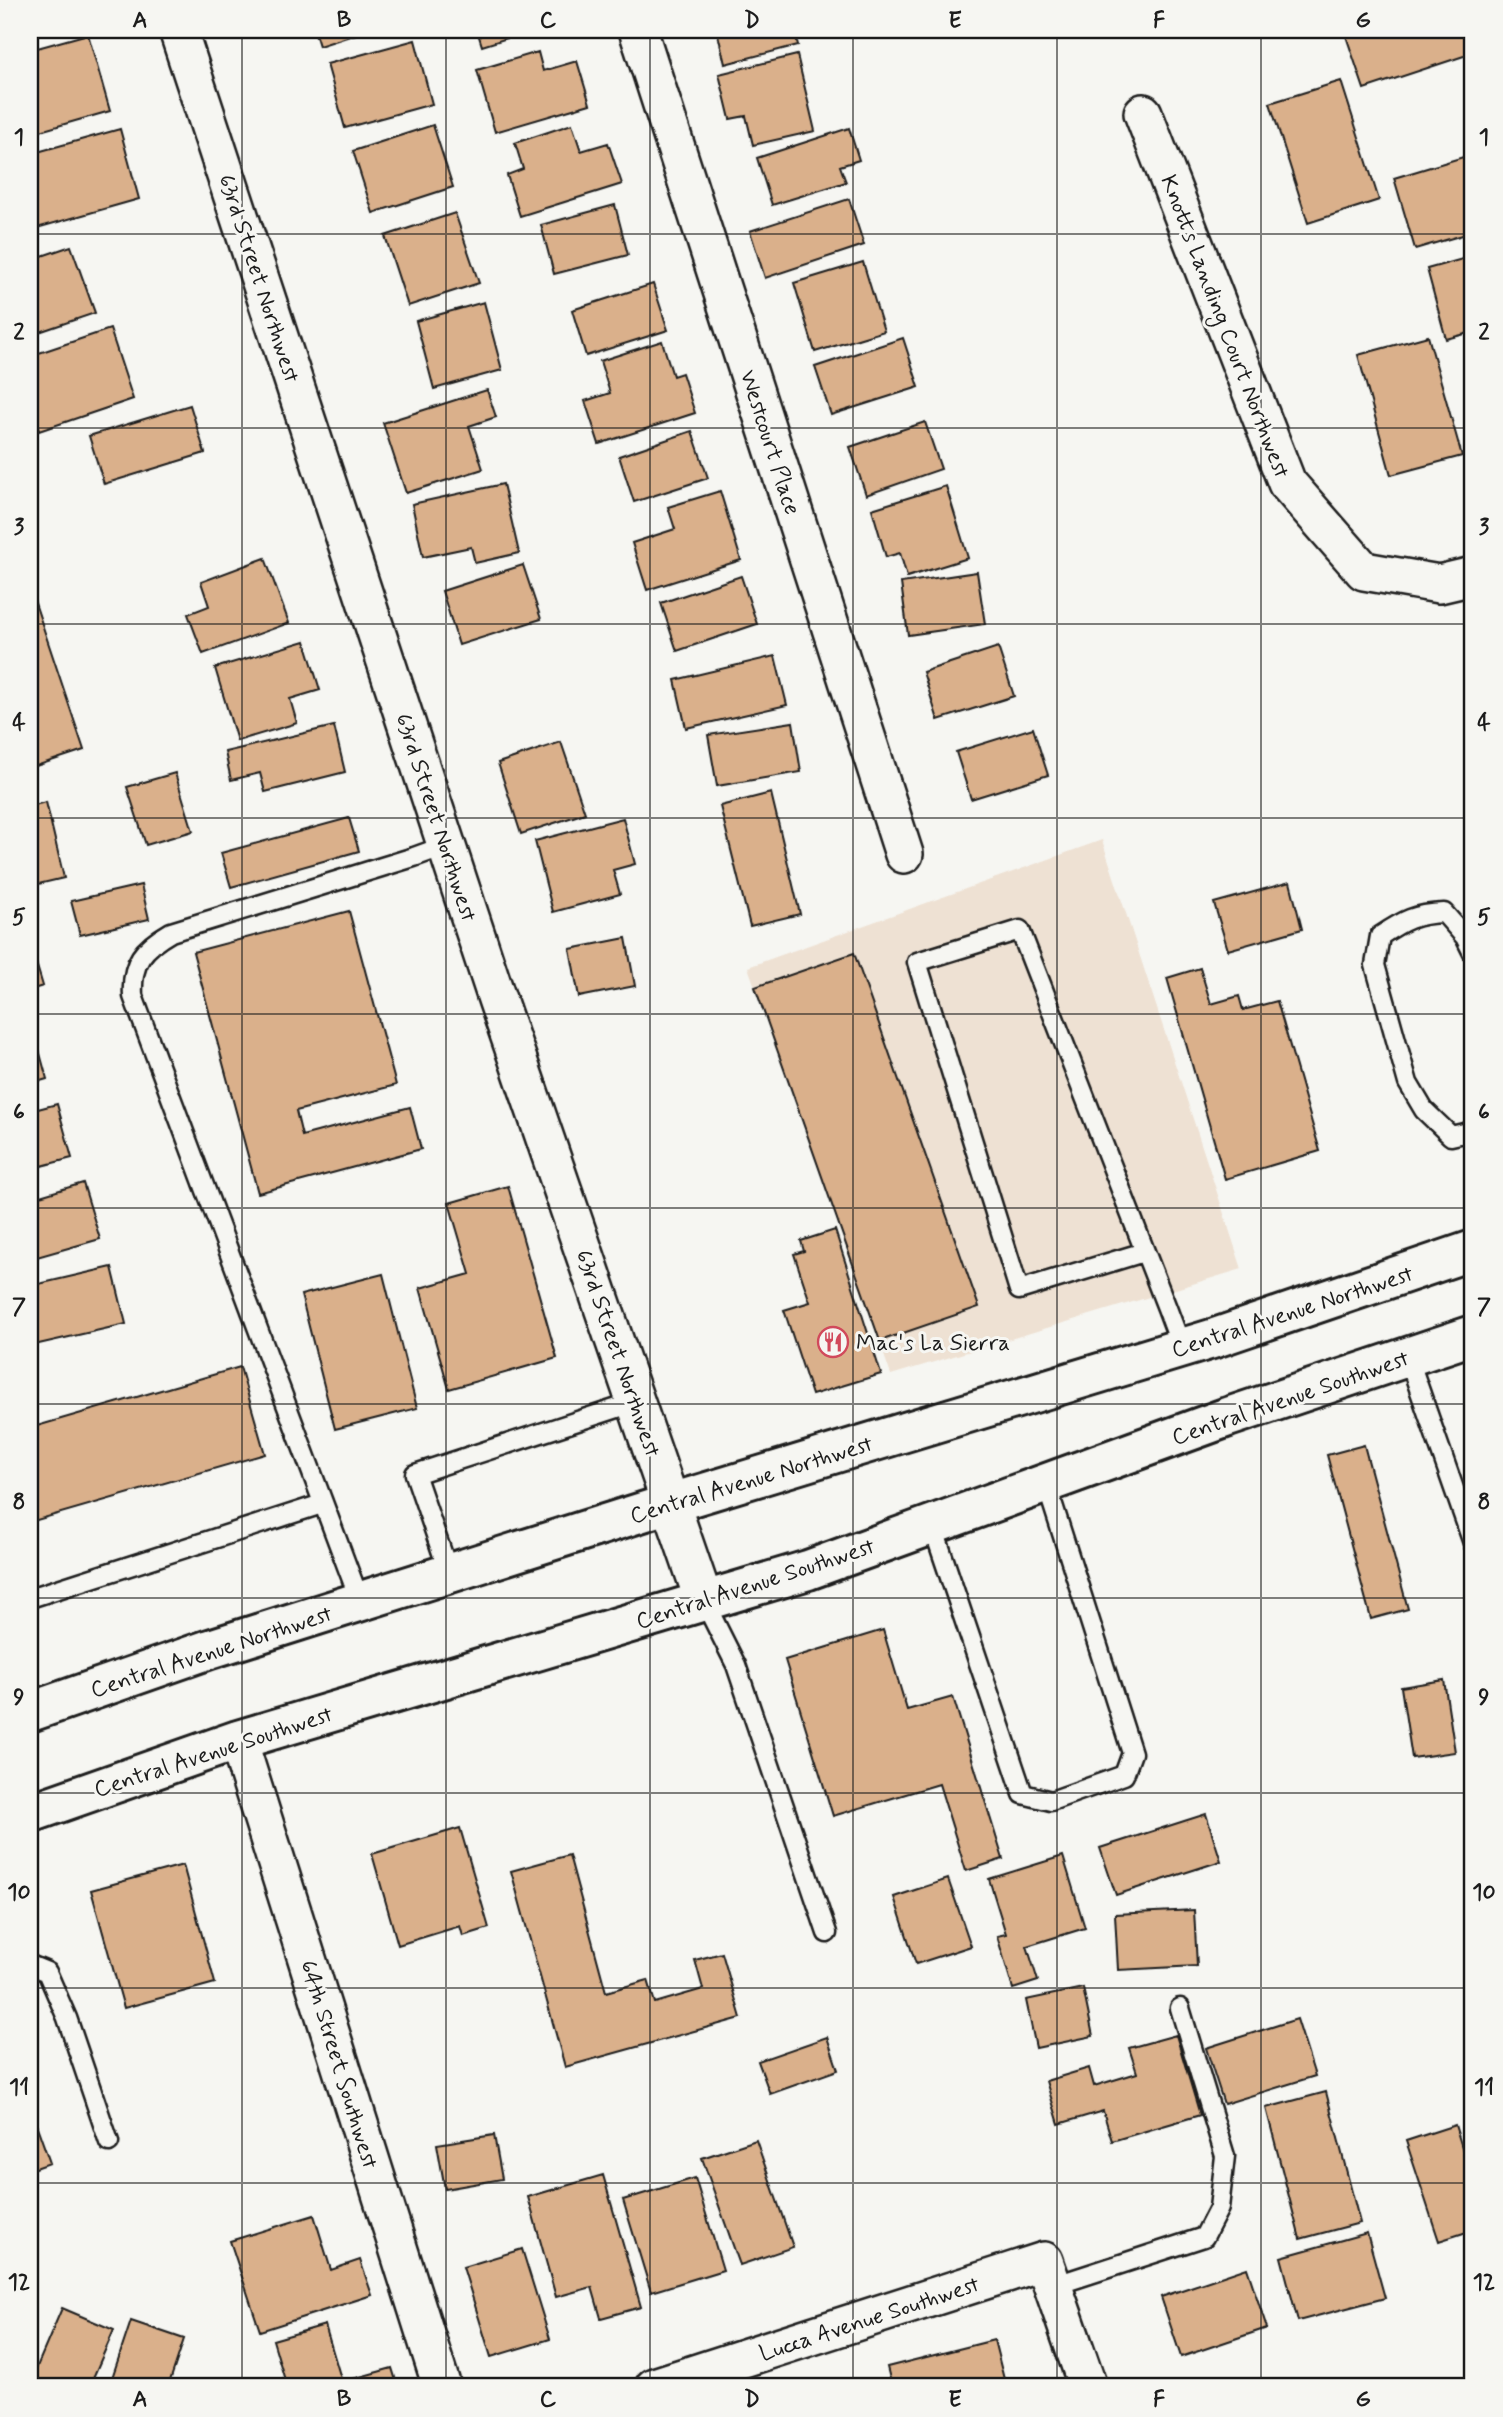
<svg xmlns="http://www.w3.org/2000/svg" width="1503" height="2417" font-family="Mynerve,sans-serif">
  <rect width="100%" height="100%" fill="#f6f6f2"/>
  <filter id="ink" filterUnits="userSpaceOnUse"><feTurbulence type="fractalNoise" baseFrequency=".0143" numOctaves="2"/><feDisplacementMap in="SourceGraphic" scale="14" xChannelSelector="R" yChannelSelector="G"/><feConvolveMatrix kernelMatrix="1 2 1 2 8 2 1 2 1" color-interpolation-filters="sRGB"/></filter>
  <g filter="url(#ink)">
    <path fill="#eee1d3" d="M1102,840L1242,1269L891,1375L748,967Z"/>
    <path fill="#dab08b" stroke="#1c1c1c" stroke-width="2" d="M314,30H369L319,46Z
      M477,30H533L482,46Z
      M717,30H794L798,45L725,64Z
      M1344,30H1473V53L1364,89Z
      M88,34L110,111L30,134V50Z
      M415,40L432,104L345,128L327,64Z
      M538,52L543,71L577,61L590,104L495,132L477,70Z
      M797,55L815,131L753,145L746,116L730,119L719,74Z
      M1341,81L1379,200L1308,223L1270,103Z
      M572,124L581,151L608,143L622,184L520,216L507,175L523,169L515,143Z
      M433,125L453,187L373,213L353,151Z
      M849,128L859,160L840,166L846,182L772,205L757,158Z
      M120,129L139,199L30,230V154Z
      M1473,154V232L1415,249L1394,178Z
      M849,199L864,245L765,278L750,231Z
      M615,205L628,255L554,274L541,225Z
      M455,213L479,283L408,306L385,236Z
      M71,246L95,313L30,335V260Z
      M1473,256V332L1446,339L1427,269Z
      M863,262L884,331L815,352L794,283Z
      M653,284L668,330L586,356L572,310Z
      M484,302L502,370L434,389L416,321Z
      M110,329L133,399L39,431L30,403V356Z
      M1428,336L1462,456L1391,475L1358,355Z
      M903,338L919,387L831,415L815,367Z
      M662,341L673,376L682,373L695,413L599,444L585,401L610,393L600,361Z
      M487,390L496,417L469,426L483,469L406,493L383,423Z
      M190,405L205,453L104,484L89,436Z
      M925,422L941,469L866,495L850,447Z
      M692,431L708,478L634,502L619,456Z
      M503,484L519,553L475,563L471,547L423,557L412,504Z
      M946,486L968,558L907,577L900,553L886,557L872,509Z
      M720,491L741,560L647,590L632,543L675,529L668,507Z
      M265,558L289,623L203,654L188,614L209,606L201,582Z
      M523,565L541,619L459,645L442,591Z
      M977,572L985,624L908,635L901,583Z
      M741,576L757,624L677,651L661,603Z
      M30,588L84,750L33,767L30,756Z
      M305,641L320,690L290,699L297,723L237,741L215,668Z
      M998,647L1014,696L938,720L923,672Z
      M775,656L787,705L686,728L675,680Z
      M793,722L801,772L717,786L708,735Z
      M334,726L345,772L265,792L260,773L231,780L225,752Z
      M1033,728L1048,775L971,799L956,752Z
      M561,742L585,813L521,834L498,763Z
      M175,773L193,831L146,845L127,787Z
      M771,793L800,914L750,926L720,806Z
      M46,802L64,878L30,886V806Z
      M349,818L359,851L231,887L221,853Z
      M623,818L635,864L613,870L620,894L553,912L535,841Z
      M1290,882L1302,929L1228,950L1214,903Z
      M141,885L149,919L80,935L71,901Z
      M349,911L396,1085L296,1111L302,1136L410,1107L421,1149L258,1193L193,952Z
      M626,938L635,986L579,997L570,949Z
      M30,943L43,986L30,990Z
      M854,953L979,1307L880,1341L755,987Z
      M1200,968L1211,1004L1239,996L1243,1010L1277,1001L1320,1151L1225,1179L1167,978Z
      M30,1024H32L47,1079L30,1084Z
      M57,1104L72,1158L30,1169V1111Z
      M83,1183L100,1239L30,1259V1199Z
      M508,1186L557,1358L449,1389L420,1288L470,1274L449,1203Z
      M835,1230L881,1374L812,1395L784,1310L810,1302L794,1254L804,1251L801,1241Z
      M112,1267L126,1324L30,1346V1286Z
      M383,1274L417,1408L335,1429L301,1295Z
      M240,1367L265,1454L30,1522V1428Z
      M1364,1445L1408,1609L1371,1619L1327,1455Z
      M883,1630L907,1710L953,1697L1003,1859L966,1871L939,1784L833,1816L785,1660Z
      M1444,1680L1455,1752L1412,1758L1401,1687Z
      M1473,1722V1760L1463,1726Z
      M1206,1814L1221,1861L1116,1895L1100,1848Z
      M460,1828L489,1928L463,1936L460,1926L398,1945L372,1854Z
      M569,1855L606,1992L648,1980L655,2003L703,1989L695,1960L722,1953L741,2018L565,2067L511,1871Z
      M1063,1856L1085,1928L1027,1946L1038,1981L1013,1989L997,1936L1006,1934L989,1879Z
      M183,1865L215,1983L124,2008L91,1890Z
      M948,1879L971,1946L916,1964L894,1897Z
      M1194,1910L1197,1966L1118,1970L1115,1914Z
      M1083,1988L1093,2036L1036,2048L1026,2000Z
      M1297,2019L1315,2076L1224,2104L1206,2048Z
      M1176,2035L1200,2115L1112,2141L1103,2111L1059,2124L1046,2081L1089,2068L1094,2086L1137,2073L1129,2048Z
      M827,2037L838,2070L770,2094L758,2061Z
      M1326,2092L1360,2223L1300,2239L1266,2108Z
      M30,2107L50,2163L30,2170Z
      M1455,2125L1473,2183V2230L1439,2241L1406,2141Z
      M494,2135L502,2179L445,2189L437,2144Z
      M756,2140L793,2247L740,2265L702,2158Z
      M603,2175L641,2307L601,2318L592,2287L556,2297L528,2197Z
      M695,2178L723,2270L651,2292L623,2200Z
      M314,2215L331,2270L360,2260L372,2295L260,2331L230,2241Z
      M1367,2233L1385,2298L1298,2321L1281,2257Z
      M522,2249L550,2339L491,2357L463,2267Z
      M1247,2268L1267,2328L1181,2357L1161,2297Z
      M62,2308L114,2330L89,2387H31L30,2383Z
      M131,2321L184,2339L168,2387H109Z
      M325,2325L342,2382L392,2368L398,2387H287L273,2340Z
      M994,2340L1006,2387H892L887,2367Z"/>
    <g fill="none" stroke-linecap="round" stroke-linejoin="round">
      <g stroke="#1c1c1c" stroke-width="23">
        <path id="lane" d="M1473,953L1465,937L1444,913C1415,914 1404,920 1380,936L1375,965L1408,1083L1424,1110L1451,1136L1473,1131
          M1144,1252L1019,1290L917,962L1020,930L1167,1308L1182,1348
          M1408,1357L1473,1543
          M932,1524L1023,1794L1051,1801L1124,1775L1132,1753L1046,1483
          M449,1573L415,1474L636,1402
          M30,1598L322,1504
          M360,1601L133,996C131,962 143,948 171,932L414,857L447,845
          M704,1601L736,1665L827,1933
          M30,1965L47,1972L67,2018L109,2142
          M1053,2286L1204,2237L1219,2208L1225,2156L1180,2008"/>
      </g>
      <g stroke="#1c1c1c" stroke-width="42">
        <path id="street" d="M178,30L497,999L704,1601
          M638,30L904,854
          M1143,113L1287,483L1364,571L1439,584L1473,576
          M238,1740L442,2387
          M654,2387L1044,2261L1088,2387"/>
      </g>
      <g stroke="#1c1c1c" stroke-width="44">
        <path id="primary" d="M30,1712L210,1649L671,1503L1212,1339L1473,1250
          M30,1813L238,1740L808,1570L1228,1417L1473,1335"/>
      </g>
      <use href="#lane" stroke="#f6f6f2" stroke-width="18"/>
      <use href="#street" stroke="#f6f6f2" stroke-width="37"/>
      <use href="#primary" stroke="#f6f6f2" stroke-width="38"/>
    </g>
  </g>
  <path fill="none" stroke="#1c1c1c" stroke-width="2" stroke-opacity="0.55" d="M242,30V2387M446,30V2387M650,30V2387M853,30V2387M1057,30V2387M1261,30V2387M30,234H1473M30,428H1473M30,624H1473M30,818H1473M30,1014H1473M30,1208H1473M30,1404H1473M30,1598H1473M30,1793H1473M30,1988H1473M30,2183H1473"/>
  <defs>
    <g id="restaurant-ring" transform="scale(1.575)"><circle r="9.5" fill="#f6f6f2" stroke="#d1495b" stroke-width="1.5"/><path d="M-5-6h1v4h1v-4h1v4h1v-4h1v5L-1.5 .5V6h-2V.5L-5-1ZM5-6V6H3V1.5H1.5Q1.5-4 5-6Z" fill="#d1495b"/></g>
  </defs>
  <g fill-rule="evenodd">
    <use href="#restaurant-ring" x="833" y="1342"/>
  </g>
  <g text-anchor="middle" stroke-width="6" stroke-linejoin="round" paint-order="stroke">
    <g font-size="23" fill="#1c1c1c" stroke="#f6f6f2">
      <text transform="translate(260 278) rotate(72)" y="8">63rd Street Northwest</text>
      <text transform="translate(1226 326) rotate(69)" y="8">Knotts Landing Court Northwest</text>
      <text transform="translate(771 442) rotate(72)" y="8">Westcourt Place</text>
      <text transform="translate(437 817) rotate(72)" y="8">63rd Street Northwest</text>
      <text transform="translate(1292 1311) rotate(-18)" y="8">Central Avenue Northwest</text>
      <text transform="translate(619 1353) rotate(71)" y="8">63rd Street Northwest</text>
      <text transform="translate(1290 1397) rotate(-19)" y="8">Central Avenue Southwest</text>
      <text transform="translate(751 1479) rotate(-17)" y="8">Central Avenue Northwest</text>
      <text transform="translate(755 1583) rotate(-18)" y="8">Central Avenue Southwest</text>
      <text transform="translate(211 1651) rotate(-18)" y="8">Central Avenue Northwest</text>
      <text transform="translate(213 1751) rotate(-18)" y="8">Central Avenue Southwest</text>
      <text transform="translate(340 2064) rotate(73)" y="8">64th Street Southwest</text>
      <text transform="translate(869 2318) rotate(-18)" y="8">Lucca Avenue Southwest</text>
    </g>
    <g font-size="23" fill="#1c1c1c" stroke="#f6f6f2" text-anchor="start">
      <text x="856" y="1350">Mac's La Sierra</text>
    </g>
  </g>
  <rect width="1503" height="2417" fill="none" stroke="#f6f6f2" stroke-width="77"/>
  <rect x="38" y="38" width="1426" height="2340" fill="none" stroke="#1c1c1c" stroke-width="2.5"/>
  <g font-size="23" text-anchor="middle" font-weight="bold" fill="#1c1c1c">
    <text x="140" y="27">A</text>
    <text x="344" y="27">B</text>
    <text x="548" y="27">C</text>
    <text x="752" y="27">D</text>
    <text x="955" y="27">E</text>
    <text x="1159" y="27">F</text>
    <text x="1363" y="27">G</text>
    <text x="19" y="144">1</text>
    <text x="1484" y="144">1</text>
    <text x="19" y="339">2</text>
    <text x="1484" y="339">2</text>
    <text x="19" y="534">3</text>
    <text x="1484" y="534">3</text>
    <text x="19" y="729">4</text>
    <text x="1484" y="729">4</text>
    <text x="19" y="924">5</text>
    <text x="1484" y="924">5</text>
    <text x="19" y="1119">6</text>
    <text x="1484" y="1119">6</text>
    <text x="19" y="1314">7</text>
    <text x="1484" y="1314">7</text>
    <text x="19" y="1509">8</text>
    <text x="1484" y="1509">8</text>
    <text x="19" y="1704">9</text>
    <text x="1484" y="1704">9</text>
    <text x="19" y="1899">10</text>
    <text x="1484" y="1899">10</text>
    <text x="19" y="2094">11</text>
    <text x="1484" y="2094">11</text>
    <text x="19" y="2289">12</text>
    <text x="1484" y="2289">12</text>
    <text x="140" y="2406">A</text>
    <text x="344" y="2406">B</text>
    <text x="548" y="2406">C</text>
    <text x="752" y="2406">D</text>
    <text x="955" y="2406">E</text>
    <text x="1159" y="2406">F</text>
    <text x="1363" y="2406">G</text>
  </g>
</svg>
